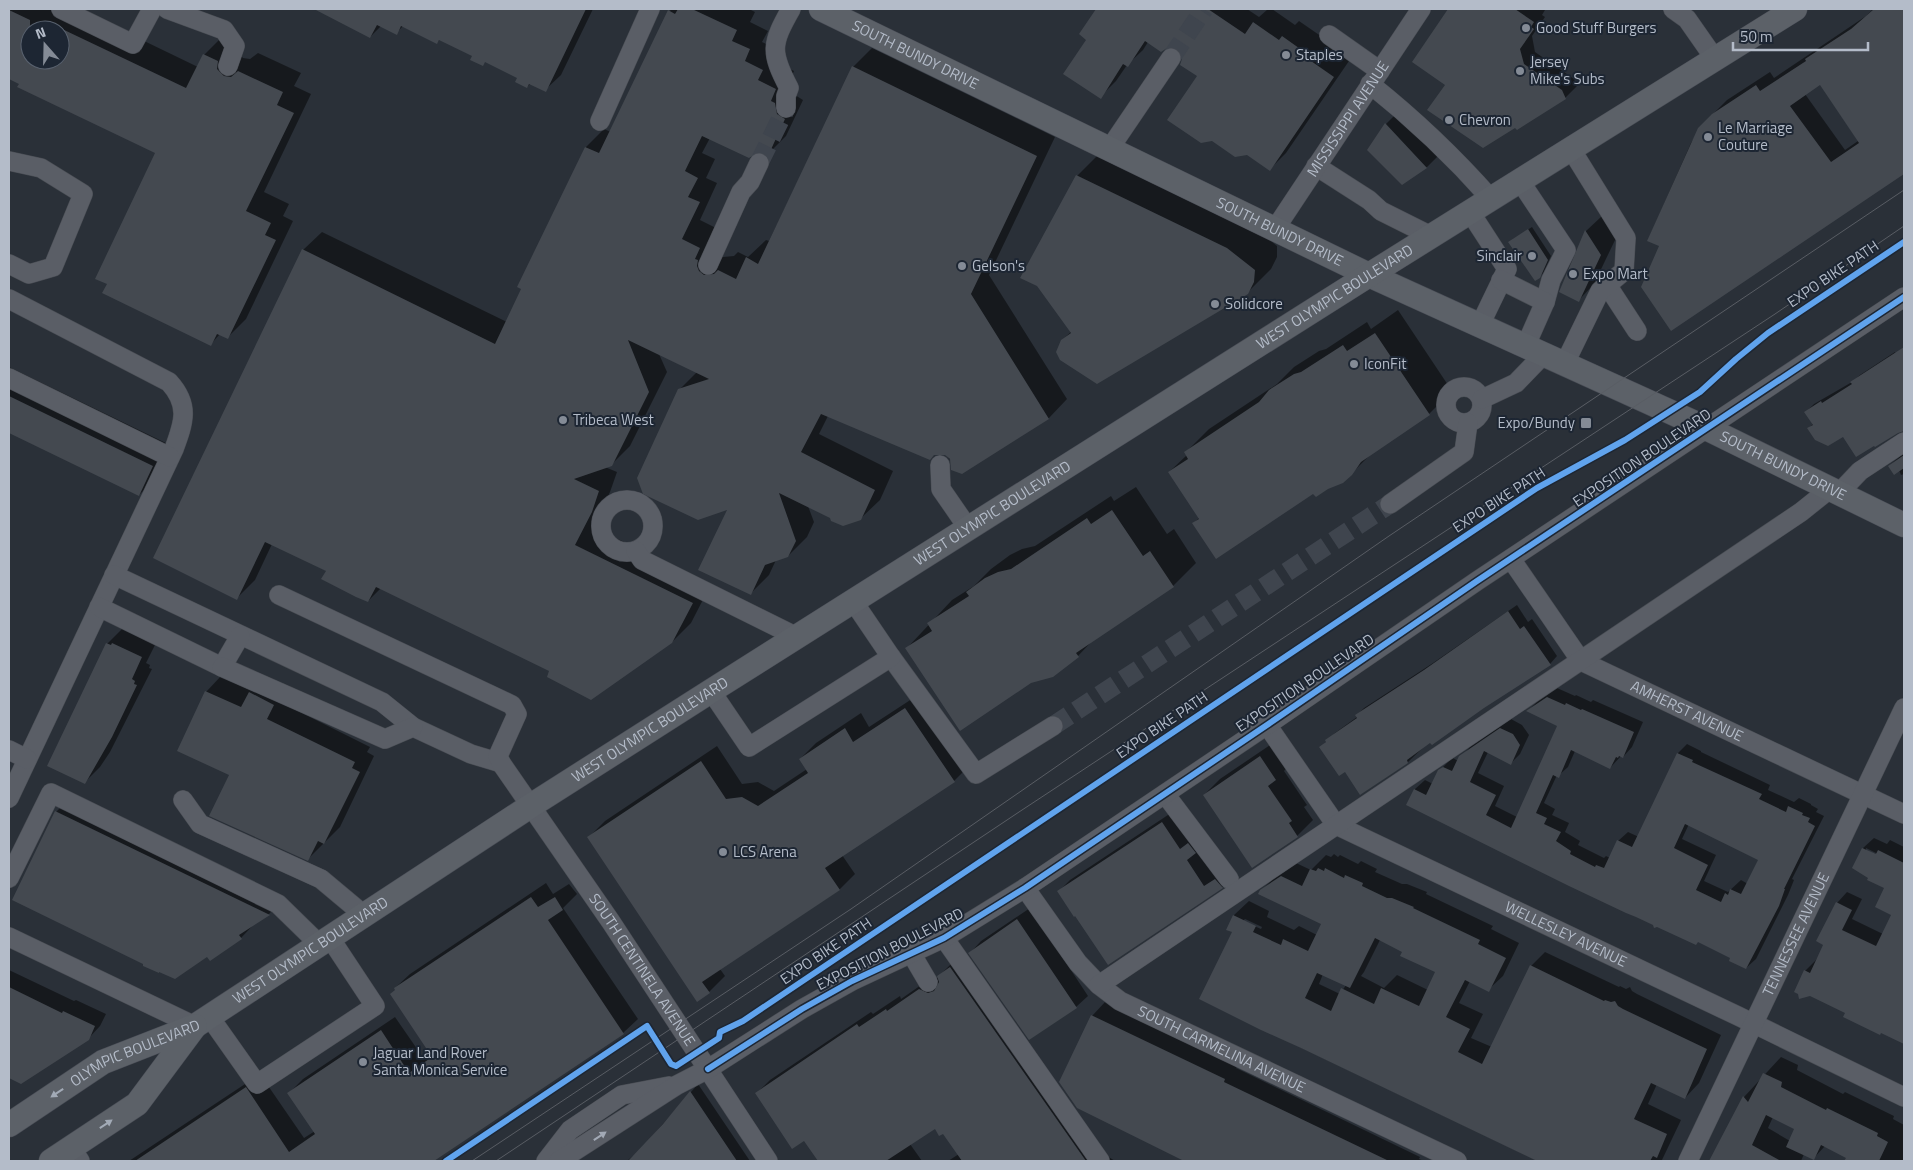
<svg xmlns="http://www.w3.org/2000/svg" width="1913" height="1170" font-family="'Titillium Web',sans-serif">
  <rect width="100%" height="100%" fill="#2a3038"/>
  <path fill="#0007" fill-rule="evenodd" d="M9,9H78L198,67L204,55L223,36L243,58L250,59L258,53L301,73L294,86L311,94L264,192L289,204L283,216L293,221L246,319L227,338L220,334L211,344L157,153L9,78ZM30,30H60V60H30Z
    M324,9H593L561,75L545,90L531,83L527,87L519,77L440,39L437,43L403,26L396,33L381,26L370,37L323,12Z
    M671,9H749L755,12L750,22L768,31L762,42L781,51L776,62L794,71L789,82L795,95L803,100L786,136L768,154L764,152L710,138L702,153L715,159L706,178L717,183L700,220L718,229L717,252L723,257L734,256L738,252L748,257L766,240L769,241L853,67L872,48L1055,137L989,275L1067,399L1049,418L962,473L945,454L828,416L819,434L893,471L880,500L860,519L831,517L808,506L814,522L807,537L788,556L776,560L769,575L750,594L730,508L679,390L697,372L659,354L667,372L630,446L611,465L605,467L617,472L610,492L593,527L711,584L691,623L672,642L551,670L381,588L368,601L327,571L272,544L255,580L237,598L303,250L322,232L507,322L523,289L519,287L586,147L604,129L611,132Z
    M1097,9H1247L1259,17L1268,9H1272L1295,25L1299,21L1328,41L1326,45L1349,61L1286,153L1270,169L1184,58L1179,48L1148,42L1143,50L1127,65L1116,81L1100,97L1088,39L1080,34Z
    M1450,9H1544L1545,10L1542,15L1545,17L1532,36L1535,52L1574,79L1577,86L1565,98L1447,85L1414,62Z
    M1873,9H1904V173L1672,329L1660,245L1648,240L1691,143L1703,124L1727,100L1770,72L1774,78L1866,16ZM1820,84L1858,141L1845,150L1805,94Z
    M1402,108L1442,152L1427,167L1402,183L1369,150L1386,124Z
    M1101,152L1251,225L1277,246V257L1271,269L1247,293L1062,340L1072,331L1038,285L1022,278L1077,176Z
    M1602,216L1616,238L1594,284L1579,300L1561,292L1586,231Z
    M1532,227L1551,256L1543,273L1539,277L1513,239Z
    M1398,310L1452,391L1429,414L1373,452L1351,474L1314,492L1194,523L1200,517L1169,472L1187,455L1185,453L1209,429L1277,384L1294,367L1319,351L1326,349L1367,322L1371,329Z
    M1895,352L1904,365V396L1901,398L1904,403V430L1843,435L1809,428L1813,424L1806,412L1814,404L1852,382L1860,375Z
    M9,367L172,446L159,475L139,495L9,432Z
    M1904,453V474L1901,475L1899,470L1889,466Z
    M1136,487L1167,534L1174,529L1196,563L1173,586L1095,638L1078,656L1052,676L907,648L952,600L974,586L991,569L1010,555L1022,549L1035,546L1111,496L1114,501Z
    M1517,605L1528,622L1532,619L1557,656L1550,664L1430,741L1408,762L1361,794L1345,770L1321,747L1335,733L1357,717L1356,716L1364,708L1433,663Z
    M123,628L157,641L146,663L150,665L149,668L152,669L110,752L100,767L84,783L107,644Z
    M221,676L282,703L370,747L367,752L374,756L340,827L308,859L231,775L206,692Z
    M1557,688L1575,696L1576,695L1591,702L1593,700L1643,722L1632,747L1623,757L1621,756L1610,768L1575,751L1568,767L1558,776L1557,775L1544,803L1555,809L1552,815L1569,823L1565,832L1580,841L1578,845L1604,858L1606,856L1610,858L1618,841L1628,832L1639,837L1678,753L1687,744L1701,751V752L1770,785L1768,790L1794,802L1799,798L1811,804V805L1818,809L1816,812L1824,816L1792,879L1794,880L1788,895L1756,959L1746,968L1731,957L1698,941L1654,924L1408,804L1415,789L1425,780L1433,784L1439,771L1449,761L1453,758L1458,761L1470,747L1511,719L1522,725L1529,735L1520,754L1511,763L1488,752L1478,773L1504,786L1495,806L1517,817L1558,725L1528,711L1537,702ZM1689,824L1759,859L1748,884L1741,880L1728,892L1704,881L1716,855L1682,839Z
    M921,693L970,765L954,781L842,855L855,874L839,890L720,969L725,976L709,992L589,837L605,821L717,746L742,784L758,782L774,791L807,769L800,759L816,743L861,713L869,727Z
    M1276,741L1291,763L1284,771L1307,805L1304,807L1313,820L1297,836L1204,795L1220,779Z
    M72,796L284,898L269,914L256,922L241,938L207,955L56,812Z
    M1174,811L1234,875L1222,887L1058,892L1070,880Z
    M1874,838L1887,844L1890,840L1904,847V1043L1846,1013L1805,971L1816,960L1825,944L1837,903L1847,892L1862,899L1852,919L1883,934L1893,914L1886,888L1863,848ZM1866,848L1882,856L1866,851Z
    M1334,854L1338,857L1340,855L1358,864L1361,861L1377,869L1375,872L1402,884H1407L1427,892L1426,894L1493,926L1491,929L1519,943L1503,976L1488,990L1470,981L1459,1003L1483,1014L1471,1038L1492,1047L1531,966L1545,952L1619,987L1620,986L1626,989L1630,987L1632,991L1637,994L1721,1035L1699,1083L1685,1098L1657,1084L1648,1104L1681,1120L1662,1160L1538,1161L1262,1029L1233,932L1228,929L1234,915L1249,901L1269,911L1267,917L1294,930L1299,926L1317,935L1323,924L1261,891L1276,876L1296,863L1311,870L1326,855L1331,857ZM1245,919L1262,927L1261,929L1243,921ZM1380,940L1404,951L1437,972L1428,990L1397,975L1384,988L1361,976L1364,972ZM1323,974L1346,985L1340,994L1319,984Z
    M546,883L553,894L569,884L577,894L563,908L638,1019L623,1033L431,1161H129L260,1074L304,1138L315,1131L289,1093L303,1079L395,1017L424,1059L431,1054L395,988L410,974Z
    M1030,908L1088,996L1076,1007L970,953L981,941Z
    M953,962L1104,1154L1115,1161H948L959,1154L943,1132L935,1127L910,1144L922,1161H819L804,1139L757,1093L770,1080L871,1012L873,1014L900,996L901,999L934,976L939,979V976Z
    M9,970L74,1001L76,1000L106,1014L100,1026L88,1039L21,1083L9,1077Z
    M1105,1002L1238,1065L1236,1068L1420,1157L1419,1159L1424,1161H1185L1060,1082L1092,1016Z
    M1781,1057L1798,1065L1797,1070L1843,1094L1845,1092L1894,1116L1893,1119L1904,1125V1161H1845L1847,1157L1825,1146L1813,1159L1804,1154L1801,1161H1711L1744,1097ZM1773,1117L1796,1129L1790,1141L1768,1128Z
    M698,1084L750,1161H627L640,1150Z"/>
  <path fill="#444950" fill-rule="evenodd" d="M314,9H586L546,92L529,84L527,88L515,82L517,78L485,62L483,66L470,60L472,56L439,40L437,44L401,26L397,35L377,25L370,38Z
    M678,9H692L737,30L732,41L750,49L745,61L763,70L758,80L776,89L771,101L775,103L777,114L785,119L768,156L763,153L758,152L749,158L702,136L685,171L698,178L688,197L700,202L682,239L700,248L695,259L698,260L697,266L699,271L704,275L714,274L718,270L736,279L746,257L758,264L852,66L1037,156L971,294L1049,419L962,474L951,470L950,459L945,455H934L930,460L821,414L801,452L875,490L861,520L843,526L831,521L830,518L779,493L796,541L788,557L765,565L751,595L698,570L727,510L698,520L643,494L637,478L678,389L709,379L628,340L649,392L612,466L574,479L599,491L592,512L575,545L693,603L672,643L591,700L547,677L549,671L376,587L368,602L356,597L321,579L326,571L265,542L237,600L153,558L302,249L495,344L521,289L517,287L585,147L599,153L668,10L675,14Z
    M1096,9H1208L1245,34L1253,22L1279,40L1282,36L1313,58L1311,61L1334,77L1270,171L1247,155L1235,157L1212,141L1201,143L1167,120L1197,76L1180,65L1182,59L1181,54L1177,48H1167L1161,52L1145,41L1128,67L1123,64L1101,99L1063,74L1086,40L1079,34Z
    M1448,9H1515L1534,22L1531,27L1534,29L1520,49L1524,64L1562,90L1566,99L1517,130L1515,128L1483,148L1427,110L1445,85L1412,62Z
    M1874,9H1904V174L1671,331L1641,287L1659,246L1647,241L1698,128L1712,114L1756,85L1760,91L1806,61L1805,59L1851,29ZM1820,85L1859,143L1831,162L1790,106Z
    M9,10L30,20V60H60V28L186,88L203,54L218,61L217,69L224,76L231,77L238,71L283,92L277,105L294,113L246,211L271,223L265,235L276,240L228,339L217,334L211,346L102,293L107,284L95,279L155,153L17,87L19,84L9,79Z
    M1385,123L1427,168L1402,185L1367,150Z
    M1076,175L1227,248L1255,270L1254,282L1248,294L1097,384L1060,360L1056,352L1061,340L1071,333L1037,286L1020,278Z
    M1528,229L1548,260L1540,278L1535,281L1508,242Z
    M1585,230L1601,255L1579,302L1559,292Z
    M1375,333L1430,415L1361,462L1352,475L1343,483L1328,489L1316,497L1313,494L1216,559L1192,523L1199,519L1168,472L1188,459L1184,452L1259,402L1269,390L1294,374L1301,372L1343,345L1347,351Z
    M1904,347V431L1898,433L1875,447L1874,446L1856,457L1843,437L1828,446L1815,440L1807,428L1813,425L1804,412L1821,401L1822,403L1852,384L1850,382Z
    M9,396L153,466L139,496L9,433Z
    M1904,455V468L1894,475L1888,466Z
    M1112,510L1143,556L1150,551L1174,587L1076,653L1079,657L1053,677L1031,683L960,731L905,648L932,631L927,623L969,596L966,592L985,578L998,572L1011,569L1087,518L1091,524Z
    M1508,611L1520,629L1524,626L1551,665L1484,708L1432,745L1430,743L1407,760L1408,763L1360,795L1345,772L1339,776L1319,747L1326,742L1325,740L1357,718L1355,715L1424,670Z
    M106,643L111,645L112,643L142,657L132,679L135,681L134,684L137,685L112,737L85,784L47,766Z
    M205,691L241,707L249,692L274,705L267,719L355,762L352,768L360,772L324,844L318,841L308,861L209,816L229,775L177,751Z
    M1547,697L1565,705L1566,703L1581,710L1582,709L1634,732L1623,758L1619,756L1618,758L1616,757L1610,769L1571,750L1559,778L1553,775L1536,813L1547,818L1544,824L1561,832L1556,841L1571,851L1570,854L1595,867L1596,865L1604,868L1617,840L1632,847L1677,753L1693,760L1692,762L1762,794L1759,799L1786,812L1788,806L1803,813L1802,815L1810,818L1808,822L1815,826L1784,889H1785L1779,906L1746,969L1729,961L1730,958L1698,942L1696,945L1657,927L1654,928L1653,925L1636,917L1626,913L1569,886L1406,805L1414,789L1426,795L1438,770L1443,767L1452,771L1459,756L1500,728L1513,734L1520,745L1511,765L1484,751L1470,782L1496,795L1486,815L1511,828L1557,726L1526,711ZM1685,824L1758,860L1741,894L1730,889L1728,895L1725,893L1721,902L1696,890L1708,865L1674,848Z
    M905,708L955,782L825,868L840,890L702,982L710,993L697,1002L587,837L701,761L726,799L742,797L758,806L808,773L799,759L845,728L853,742Z
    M1260,756L1276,780L1268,786L1292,821L1289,823L1298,837L1252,868L1203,795Z
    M55,811L270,915L239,935L242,939L210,961L207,957L175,979L159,972V973L143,966V964L12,900Z
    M1162,822L1180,849L1188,843L1196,853L1187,860L1204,886L1215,879L1223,888L1108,965L1075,916L1074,917L1057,891Z
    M1862,848L1876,854L1878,850L1904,863V1044L1881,1033L1880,1035L1843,1017L1845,1013L1810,996L1799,999L1798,994L1794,992L1804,970L1810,973L1823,945L1816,941L1836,902L1852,910L1842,930L1876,946L1891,915L1875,907L1884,888L1867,880L1868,878L1852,868Z
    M1318,868L1324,871L1325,868L1344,878L1345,875L1363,883L1362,886L1387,898H1392L1414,907L1413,908L1480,940L1478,944L1506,958L1489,992L1465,980L1446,1017L1470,1029L1458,1052L1482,1064L1530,965L1604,1001L1605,1000L1611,1002L1615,1001L1618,1006L1623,1009L1707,1049L1685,1099L1651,1083L1634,1119L1667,1134L1657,1158L1653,1156L1650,1161H1537L1301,1048L1261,1030L1199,999L1232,932L1226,930L1233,915L1256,926L1253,932L1281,945L1283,939L1308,951L1321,924L1258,894L1260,890L1281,876L1302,886L1310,869L1316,871ZM1375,938L1402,952L1400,956L1435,972L1419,1006L1381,988L1374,1004L1341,988L1331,1011L1305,998L1317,973L1350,988Z
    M531,897L538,907L555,897L563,910L548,920L624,1034L434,1161H135L246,1087L289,1152L315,1134L287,1093L381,1030L409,1073L432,1057L390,994L395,990L394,988Z
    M1017,919L1077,1008L1029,1040L968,953Z
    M950,967L1086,1161H962L943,1134L939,1136L935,1129L886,1161H818L804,1141L792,1149L755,1093L857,1024L859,1027L886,1009L887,1011L919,989L928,993L934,991L939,982L937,976Z
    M9,987L62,1013L63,1011L95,1026L89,1040L21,1084L9,1078Z
    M1091,1015L1225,1079L1224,1082L1389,1161H1184L1077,1108L1059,1082Z
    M1763,1073L1782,1082L1781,1087L1826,1110L1827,1108L1878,1133L1877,1136L1888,1142L1879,1161H1844L1846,1158L1821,1145L1814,1160L1786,1147L1794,1129L1766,1115L1752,1145L1781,1161H1709L1743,1096L1748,1102Z
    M690,1091L737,1161H628L663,1124Z"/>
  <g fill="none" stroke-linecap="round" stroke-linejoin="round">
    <path stroke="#3f454e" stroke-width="19" stroke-dasharray="19 9" stroke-linecap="butt" d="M1171,58L1204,9
      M759,163L786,108
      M1053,726L1390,504"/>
    <g stroke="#484c53" stroke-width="20">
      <g id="minor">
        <path d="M61,9L133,44L152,9"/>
        <path d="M167,9L224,30L235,46L228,66"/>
        <path d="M1673,9L1687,19L1715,59"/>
        <path d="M1329,35L1380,71"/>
        <path d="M1370,84C1414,119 1454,157 1491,199"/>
        <path d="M786,108V96L789,88C770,52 771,44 791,9"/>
        <path d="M600,121L650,9"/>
        <path d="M1110,148L1171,58"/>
        <path d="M9,161L41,168L83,194L53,267L29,274L9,264"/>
        <path d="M1316,166L1369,200L1381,211L1431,236"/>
        <path d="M1520,181L1566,250L1551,280L1545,302L1526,345"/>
        <path d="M1470,212L1507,269L1480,325"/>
        <path id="s1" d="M1275,229L1421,9"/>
        <path d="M708,265L741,192L750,182L759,163"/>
        <path d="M1501,280L1545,302"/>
        <path d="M1607,285L1637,331"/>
        <path d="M9,299L169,382C190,405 184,422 174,449L9,798"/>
        <path d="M1565,363L1600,291L1624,271L1626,238L1571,149"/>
        <path d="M9,378L170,457"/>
        <circle cx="1464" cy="405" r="18"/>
        <path d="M1482,399L1516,383L1544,354"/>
        <path d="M940,465L941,489L968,528"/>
        <path d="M1840,492L1860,471L1904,442"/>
        <circle cx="627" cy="526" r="26"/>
        <path d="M1390,504L1464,452L1468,423"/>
        <path d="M636,551L642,560L797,637"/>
        <path id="s2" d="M1511,559L1581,661L1904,814"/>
        <path d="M114,575L382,702L413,727L471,754L501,763"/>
        <path id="s3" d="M279,595L512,705L517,714L498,756L501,763L611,922L768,1161"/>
        <path d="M99,607L222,667L240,636"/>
        <path d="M891,657L976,774L1053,726"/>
        <path d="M222,667L385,739L413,727"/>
        <path d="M711,691L749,747L891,657L853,601"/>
        <path id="s4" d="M1267,725L1336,825L1738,1016L1904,1097"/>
        <path d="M9,750L27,759"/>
        <path d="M1165,794L1229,879"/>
        <path d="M183,800L200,824L321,879L364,915"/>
        <path d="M9,878L51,793L278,904L320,945"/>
        <path id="s5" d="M1025,888L1078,963L1099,985L1120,1001L1457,1161"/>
        <path d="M9,937L195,1026"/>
        <path d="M944,938L1100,1161"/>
        <path d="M911,953L928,982"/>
        <path d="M1099,985L1801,512L1831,488"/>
        <path d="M209,1016L257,1084L375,1006L330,938"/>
        <path d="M71,1148L80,1161"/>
        <path d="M546,1161L570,1130L622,1095L669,1086"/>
        <path d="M559,1161L677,1085L708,1069L802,1009L852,981L944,938L1025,888L1267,725L1477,581L1904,297"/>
        <path id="s6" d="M1688,1161L1904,708"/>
      </g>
    </g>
    <g stroke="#484c55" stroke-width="25">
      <g id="major">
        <path id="s7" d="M821,9L1369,275L1708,429L1904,525"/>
        <path id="s8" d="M9,1125L103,1062L195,1026L532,805L711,691L1369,275L1795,9"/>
        <path d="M51,1161L137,1104L195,1026"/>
      </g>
    </g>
    <use href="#minor" stroke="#5a5e66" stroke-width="19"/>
    <use href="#major" stroke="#5c6168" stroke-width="24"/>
    <path stroke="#595d64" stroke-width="1" d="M472,1161L851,909L1389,536L1904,190
      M496,1161L1019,812L1775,314L1904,226"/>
    <g stroke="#1d2633" stroke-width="9">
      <path id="cycleway" d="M708,1069L802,1009L852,981L944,938L1025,888L1267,725L1477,581L1904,297
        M446,1161L647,1026L671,1064L676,1066L719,1038L720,1032L743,1021L1537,488L1625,440L1700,392L1736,359L1768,333L1904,242"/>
    </g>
    <use href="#cycleway" stroke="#60a3ed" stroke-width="6"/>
  </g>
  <defs><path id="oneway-solid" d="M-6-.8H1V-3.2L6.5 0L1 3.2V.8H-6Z" transform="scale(1.25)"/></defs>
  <g fill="#a2aab6">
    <use href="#oneway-solid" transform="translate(57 1093) rotate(146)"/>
    <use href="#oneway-solid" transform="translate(106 1124) rotate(-34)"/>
  </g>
  <use fill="#a2a9b5" href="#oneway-solid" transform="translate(600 1136) rotate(-34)"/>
  <g fill="#848b96" stroke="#1d2633" stroke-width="2">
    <circle cx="1526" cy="28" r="5"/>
    <circle cx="1286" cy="55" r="5"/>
    <circle cx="1520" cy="71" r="5"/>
    <circle cx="1449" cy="120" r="5"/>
    <circle cx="1708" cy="137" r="5"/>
    <circle cx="1532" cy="256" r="5"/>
    <circle cx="962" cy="266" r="5"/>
    <circle cx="1573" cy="274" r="5"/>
    <circle cx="1215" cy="304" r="5"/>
    <circle cx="1354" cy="364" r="5"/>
    <circle cx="563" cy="420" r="5"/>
    <rect x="1580" y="417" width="12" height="12" rx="2.5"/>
    <circle cx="723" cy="852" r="5"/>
    <circle cx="363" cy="1062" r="5"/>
  </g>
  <g text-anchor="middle" stroke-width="4" stroke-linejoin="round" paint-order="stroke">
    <g font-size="15" fill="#b4bcc9" stroke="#1d2633" text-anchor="start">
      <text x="1536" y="33">Good Stuff Burgers</text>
      <text x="1296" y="60">Staples</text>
      <text x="1530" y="67">Jersey<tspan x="1530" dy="17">Mike's Subs</tspan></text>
      <text x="1459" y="125">Chevron</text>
      <text x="1718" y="133">Le Marriage<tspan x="1718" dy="17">Couture</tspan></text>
      <text x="1522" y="261" text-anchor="end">Sinclair</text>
      <text x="972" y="271">Gelson's</text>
      <text x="1583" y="279">Expo Mart</text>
      <text x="1225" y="309">Solidcore</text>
      <text x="1364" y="369">IconFit</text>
      <text x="573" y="425">Tribeca West</text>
      <text x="1575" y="428" text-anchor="end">Expo/Bundy</text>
      <text x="733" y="857">LCS Arena</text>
      <text x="373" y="1058">Jaguar Land Rover<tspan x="373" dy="17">Santa Monica Service</tspan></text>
    </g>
    <g font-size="15" fill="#b4bcc9" stroke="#1d2633">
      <text dy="5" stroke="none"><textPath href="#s7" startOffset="105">SOUTH BUNDY DRIVE</textPath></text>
      <text dy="5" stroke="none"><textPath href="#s1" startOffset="132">MISSISSIPPI AVENUE</textPath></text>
      <text dy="5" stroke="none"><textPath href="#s7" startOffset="510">SOUTH BUNDY DRIVE</textPath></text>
      <text transform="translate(1833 274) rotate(-34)" y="5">EXPO BIKE PATH</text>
      <text dy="5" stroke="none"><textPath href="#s8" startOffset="1565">WEST OLYMPIC BOULEVARD</textPath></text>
      <text transform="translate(1642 458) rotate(-34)" y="5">EXPOSITION BOULEVARD</text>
      <text dy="5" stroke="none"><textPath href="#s7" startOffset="1065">SOUTH BUNDY DRIVE</textPath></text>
      <text transform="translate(1499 500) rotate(-33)" y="5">EXPO BIKE PATH</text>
      <text dy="5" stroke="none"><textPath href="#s8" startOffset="1160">WEST OLYMPIC BOULEVARD</textPath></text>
      <text transform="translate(1305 683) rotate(-34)" y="5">EXPOSITION BOULEVARD</text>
      <text dy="5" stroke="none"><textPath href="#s2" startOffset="241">AMHERST AVENUE</textPath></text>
      <text transform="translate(1162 725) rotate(-34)" y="5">EXPO BIKE PATH</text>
      <text dy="5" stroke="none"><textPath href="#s8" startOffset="755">WEST OLYMPIC BOULEVARD</textPath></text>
      <text dy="5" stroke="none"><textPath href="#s4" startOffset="376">WELLESLEY AVENUE</textPath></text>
      <text dy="5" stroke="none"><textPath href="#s6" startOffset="251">TENNESSEE AVENUE</textPath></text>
      <text transform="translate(890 949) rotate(-27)" y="5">EXPOSITION BOULEVARD</text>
      <text dy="5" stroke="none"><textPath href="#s8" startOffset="350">WEST OLYMPIC BOULEVARD</textPath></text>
      <text transform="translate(826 951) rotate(-34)" y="5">EXPO BIKE PATH</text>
      <text dy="5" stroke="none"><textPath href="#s3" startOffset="572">SOUTH CENTINELA AVENUE</textPath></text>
      <text dy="5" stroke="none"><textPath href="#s5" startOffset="261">SOUTH CARMELINA AVENUE</textPath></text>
      <text dy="5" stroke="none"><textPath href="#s8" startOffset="146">OLYMPIC BOULEVARD</textPath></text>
    </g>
  </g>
  <rect width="1913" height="1170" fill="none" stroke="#b4bcc9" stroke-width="20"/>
  <g transform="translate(45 45) rotate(340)"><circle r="24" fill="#1d2633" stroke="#59626f"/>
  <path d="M0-4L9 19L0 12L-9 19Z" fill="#848b96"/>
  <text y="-8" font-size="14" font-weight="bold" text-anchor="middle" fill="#b4bcc9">N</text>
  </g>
  <path d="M1733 42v8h135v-8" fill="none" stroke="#b4bcc9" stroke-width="2.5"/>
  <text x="1740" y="42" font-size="15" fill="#b4bcc9" stroke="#1d2633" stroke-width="4" paint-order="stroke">50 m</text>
</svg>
